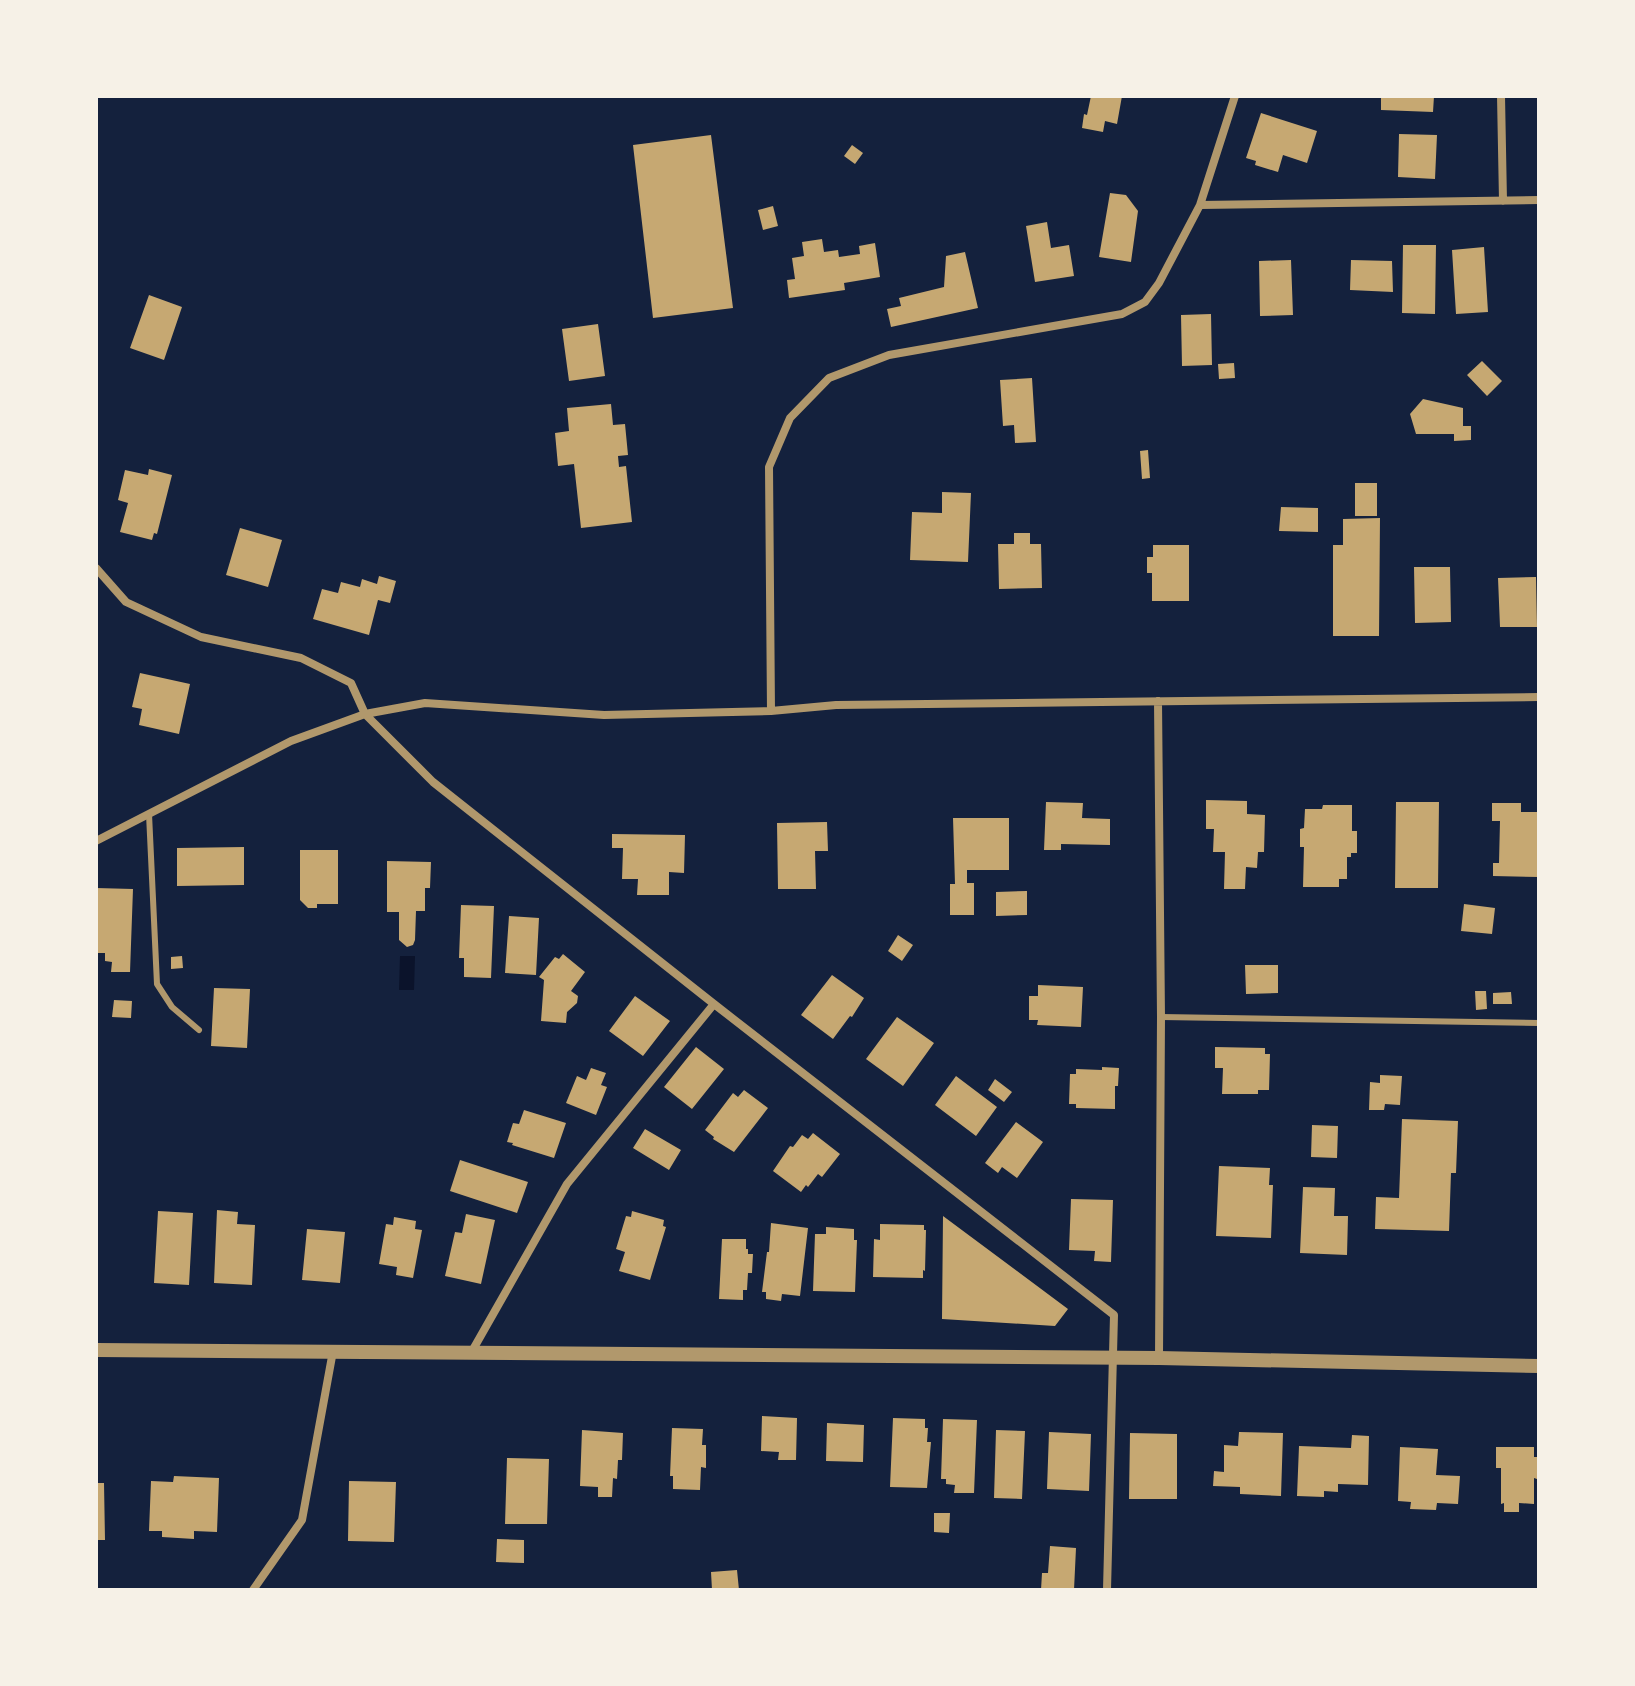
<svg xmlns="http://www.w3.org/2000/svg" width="1635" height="1686" font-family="Arial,sans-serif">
  <rect width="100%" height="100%" fill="#14213d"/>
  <path fill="#0b132b" d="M400,956H415L414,990H399Z"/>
  <path fill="#c6a872" d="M1091,96H1122L1117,124L1105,121L1103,132L1082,128L1084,114L1087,115Z
    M1381,96H1434L1433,112L1381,110Z
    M1261,113L1317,131L1307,163L1283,155L1278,172L1255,165L1256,161L1246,158Z
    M1399,134L1437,135L1435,179L1398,177Z
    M711,135L733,308L653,318L633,145Z
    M852,145L863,153L855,164L844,156Z
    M1110,193L1126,195L1138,211L1131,262L1099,257Z
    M773,206L778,226L763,230L758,210Z
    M1047,222L1051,248L1069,245L1074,276L1035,282L1026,226Z
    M822,239L824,252L838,250L839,257L860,254L859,246L875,243L880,277L844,283L845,290L789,298L787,280L795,279L792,258L804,256L802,242Z
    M1403,245H1436L1435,314L1402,313Z
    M1484,247L1488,312L1456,314L1452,250Z
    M965,252L978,308L891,327L887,309L901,306L899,298L944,287L946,256Z
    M1291,260L1293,315L1260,316L1259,261Z
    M1351,260L1392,261L1393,292L1350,290Z
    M149,295L182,307L164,360L130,348Z
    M1211,314L1212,365L1182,366L1181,315Z
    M598,324L605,376L569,381L562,329Z
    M1482,361L1502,381L1487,396L1467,375Z
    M1234,363L1235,378L1219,379L1218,364Z
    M1032,378L1036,442L1015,443L1014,425L1003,426L1000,380Z
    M1423,399L1463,408V426H1471V440L1454,441V434H1416L1410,414Z
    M611,404L613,425L625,424L628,455L618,456L619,467L626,466L632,522L581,528L574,464L558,466L555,433L569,431L567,408Z
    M1148,450L1150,478L1142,479L1140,451Z
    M149,469L172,475L157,534L154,533L152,540L120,532L128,503L118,500L125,470L148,475Z
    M1355,483H1377V516H1355Z
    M942,492L971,493L968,562L910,560L912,512L942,513Z
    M1281,507L1318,508V532L1279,531Z
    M1380,518L1379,636H1333V545H1343V519Z
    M240,528L282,540L268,587L226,575Z
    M1014,533H1030V544H1041L1042,588L999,589L998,544H1014Z
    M1153,545H1189V601H1152V573H1147V557H1153Z
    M1414,567H1450L1451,622L1415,623Z
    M379,576L396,581L390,603L378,600L369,635L313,619L322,589L338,593L341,582L360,587L362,579L377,584Z
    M1536,577L1537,627H1500L1498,578Z
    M140,673L190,684L179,734L139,725L142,709L132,707Z
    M1206,800L1247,801V814L1265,815L1264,852H1258L1257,868L1246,867L1245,889H1224L1225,852H1213L1214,829H1206Z
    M1046,802L1083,803L1082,818L1110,819V845L1061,844V850H1044Z
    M1396,802H1439L1438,888H1395Z
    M1492,803H1521V812H1539V877L1493,876V863H1499L1500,821H1492Z
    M1323,805H1352V831H1357V853H1351V857H1347V879H1339V887H1303L1304,847H1300V829L1304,828L1305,809H1322Z
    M953,818H1009V870H967V883H974V915H950V884H955Z
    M827,822L828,851H815L816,889H778L777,823Z
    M612,834L685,835L684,873L669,872V895H637L638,879H622L623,848H612Z
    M244,847V885L177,886V848Z
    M300,850H338V904H317V908H308L300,900Z
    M387,861L431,862L430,888H425V911H416L415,940L413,945L407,947L399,940V912H387Z
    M96,888L133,889L130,972H111L112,962L105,961V953H96Z
    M1027,891V915L996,916V892Z
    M1464,904L1495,908L1492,934L1461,931Z
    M461,905L494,906L491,978L464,977V958H459Z
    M509,916L539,918L536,975L505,973Z
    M898,935L913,945L902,961L888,951Z
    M563,954L585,972L571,991L578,996L577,1003L567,1012L566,1023L541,1021L544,980L539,977L555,957L559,959Z
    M182,956L183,968L171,969V957Z
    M1245,965H1278V993L1246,994Z
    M832,975L864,998L852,1017L850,1016L833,1039L801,1015Z
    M1038,985L1083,987L1081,1027L1037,1025L1038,1020H1029V996H1038Z
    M214,988L250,989L247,1048L211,1046Z
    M1475,991H1486L1487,1009L1476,1010Z
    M1511,992L1512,1004H1493V993Z
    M635,996L670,1021L643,1056L609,1031Z
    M114,1000L132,1001L131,1018L112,1017Z
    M897,1017L934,1043L903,1086L866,1059Z
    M696,1047L724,1069L692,1109L664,1087Z
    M1215,1047L1265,1048V1054H1270L1269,1090H1258V1094H1222L1223,1068H1215Z
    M1102,1067L1119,1068L1118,1086H1115V1109L1076,1108V1104H1069L1070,1074H1076V1069L1102,1070Z
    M591,1068L606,1073L601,1085L607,1087L596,1115L566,1103L577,1076L586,1080Z
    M1380,1075L1402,1076L1400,1105L1385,1104L1384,1110H1369L1370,1082L1380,1083Z
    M956,1076L997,1107L976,1136L935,1105Z
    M995,1079L1012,1092L1004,1102L988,1090Z
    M744,1090L768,1108L734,1152L713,1139L714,1137L705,1130L733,1093L738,1097Z
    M524,1110L566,1123L554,1158L512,1145L513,1143L507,1142L513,1123L519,1124Z
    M1402,1119L1458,1121L1456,1173H1451L1449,1231L1375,1229L1376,1197L1399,1198Z
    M1016,1122L1043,1142L1017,1178L1002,1167L998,1173L985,1163Z
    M1312,1125L1338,1126L1337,1158L1311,1157Z
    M645,1129L681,1150L669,1170L633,1148Z
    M813,1133L840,1154L822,1177L818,1174L808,1187L806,1185L801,1192L773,1171L790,1146L793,1147L802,1135L808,1139Z
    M460,1160L528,1182L517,1213L450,1191Z
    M1219,1166L1270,1168L1269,1185H1273L1271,1238L1216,1236Z
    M1303,1187L1335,1188L1334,1216H1348L1347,1255L1300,1253Z
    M1071,1199L1113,1200L1111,1262L1094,1261L1095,1251L1069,1250Z
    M217,1210L238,1212L237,1224L255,1225L252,1285L214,1283Z
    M158,1211L193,1213L189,1285L154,1283Z
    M632,1211L664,1220L663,1226L666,1227L650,1280L619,1271L625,1252L616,1249L626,1216L631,1217Z
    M466,1214L495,1220L481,1284L445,1276L455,1232L462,1233Z
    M943,1216L1068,1309L1055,1326L942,1319Z
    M394,1217L416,1221L415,1229L422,1230L413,1278L396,1275L397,1267L379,1264L386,1224L393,1225Z
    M771,1223L808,1228L800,1296L782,1294L781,1301L766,1299V1292H762L767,1252H769Z
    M880,1224L924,1225V1230H926L925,1271L923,1270V1278L873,1277L874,1239L880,1240Z
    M826,1227L854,1229V1240H857L855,1292L813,1291L815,1234H826Z
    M307,1229L345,1232L340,1283L302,1280Z
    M722,1239H746V1249H748V1254H753L752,1273H748L747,1290H743V1300L719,1299Z
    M762,1416L797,1418L796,1460H778L779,1452L761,1451Z
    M893,1418L925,1419V1428H928L927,1442H931L927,1488L890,1487Z
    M943,1419L977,1420L974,1493H954L955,1485L946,1484V1479H941Z
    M827,1423L864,1425L863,1462L826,1461Z
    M672,1428L703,1429L702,1445H706V1468L701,1467L700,1490L673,1489V1476H670Z
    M582,1430L623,1433L622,1460H618L617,1479L613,1478L612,1497H598V1487L580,1486Z
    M996,1430L1025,1431L1022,1499L994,1498Z
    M1049,1432L1091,1434L1089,1491L1047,1489Z
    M1239,1432L1283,1433L1281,1496L1240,1494V1487L1213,1486L1214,1471L1224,1472V1445L1238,1446Z
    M1130,1433L1177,1434V1499H1129Z
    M1352,1435L1369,1436L1368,1485L1338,1484V1492L1324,1491V1497L1297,1496L1299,1446L1351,1448Z
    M1400,1447L1438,1449L1436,1475L1460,1476L1458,1504L1437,1503L1436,1510L1410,1509L1411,1502L1398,1501Z
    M1496,1447H1534V1457H1537V1479L1534,1478V1504L1519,1503V1512H1504V1503L1501,1504V1468H1496Z
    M507,1458L549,1459L547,1524H505Z
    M174,1476L219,1478L217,1532L194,1531V1539L162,1537V1531H149L151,1481L173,1482Z
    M349,1481L396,1482L394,1542L348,1541Z
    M96,1483H104L105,1540H96Z
    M934,1513H950L949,1533L934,1532Z
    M497,1539L524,1540V1563L496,1562Z
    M1050,1546L1076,1548L1074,1590H1041L1042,1573H1048Z
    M737,1570L739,1590H712L711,1572Z"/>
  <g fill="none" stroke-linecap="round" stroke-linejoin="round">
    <path stroke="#b1986c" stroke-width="6" d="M149,814L157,984L172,1007L199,1030
      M1161,1017L1539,1023"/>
    <path stroke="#b1986c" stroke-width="8" d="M1501,96L1503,201
      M1200,205L1235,96
      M96,568L126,602L201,637L301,658L351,683L365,714L433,782L714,1004L1114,1315L1107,1590
      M1158,701L1161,1017L1159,1358
      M771,711L769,467L790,418L829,378L889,355L1122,314L1145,302L1159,283L1200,205L1539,200
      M96,841L291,741L365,714L425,703L604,715L771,711L836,705L1539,697
      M471,1353L567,1184L714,1004
      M253,1590L302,1520L333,1351"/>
    <path stroke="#b1986c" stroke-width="14" d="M96,1350L1159,1358L1539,1366"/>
  </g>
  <rect width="1635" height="1686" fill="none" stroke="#f6f1e7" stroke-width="196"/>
</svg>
